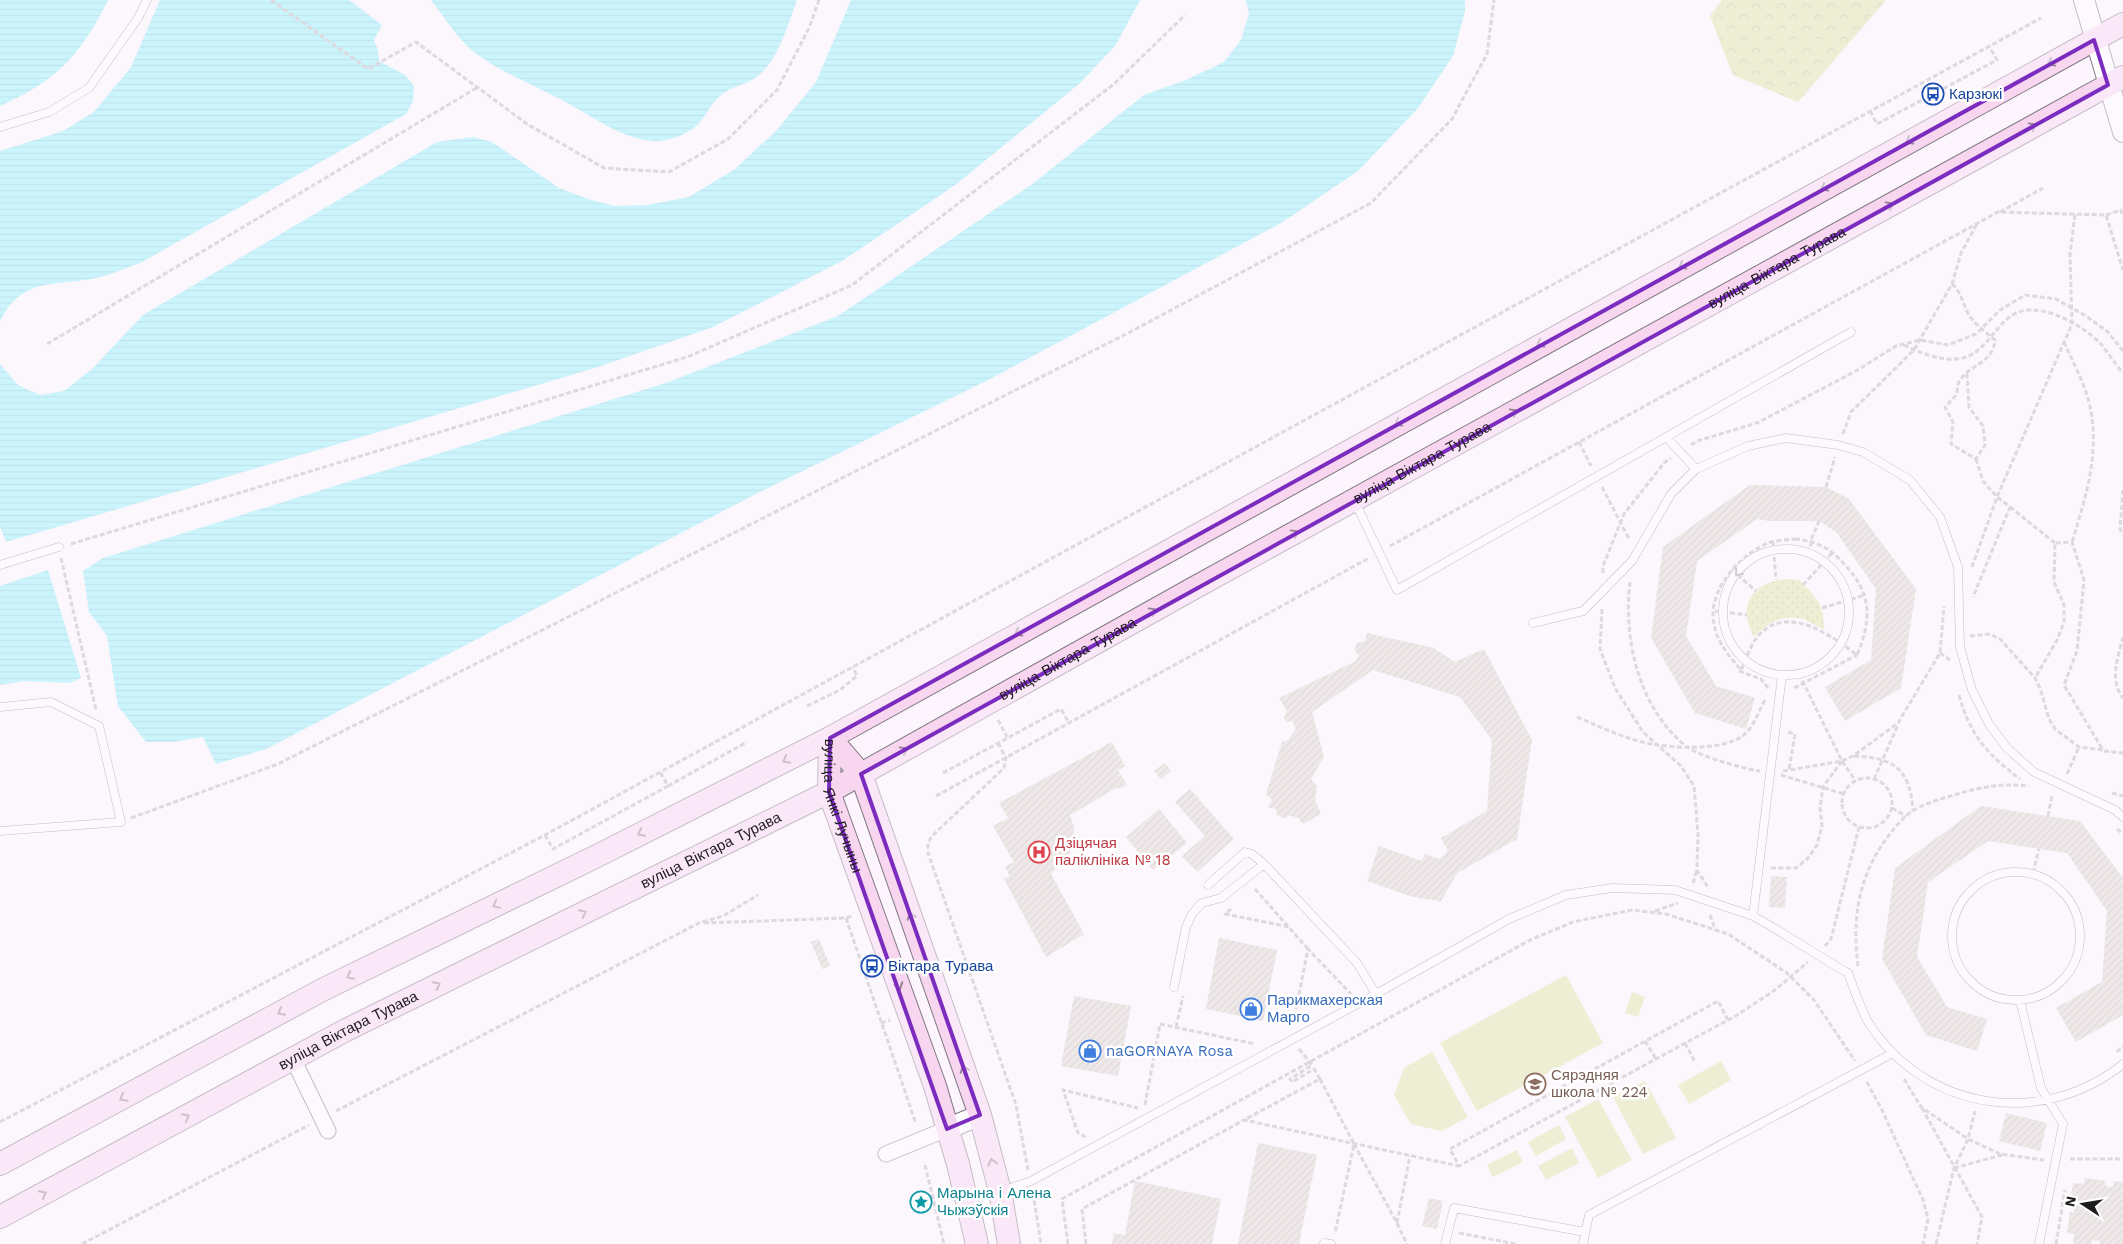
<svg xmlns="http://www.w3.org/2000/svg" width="2123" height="1244" font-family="'Work Sans',sans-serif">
  <defs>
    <pattern id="forest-crowns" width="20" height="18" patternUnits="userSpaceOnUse" patternTransform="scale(1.25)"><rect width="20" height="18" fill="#dbe5a2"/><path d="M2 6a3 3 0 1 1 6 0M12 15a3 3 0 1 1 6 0" fill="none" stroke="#bcc48b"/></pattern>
    <pattern id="park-dots" width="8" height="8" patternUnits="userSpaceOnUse" patternTransform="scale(1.25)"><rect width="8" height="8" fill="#dbe5a2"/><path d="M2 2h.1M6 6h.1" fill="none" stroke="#bcc48b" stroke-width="1.8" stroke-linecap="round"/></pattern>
    <pattern id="water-rules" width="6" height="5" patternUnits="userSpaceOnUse" patternTransform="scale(1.25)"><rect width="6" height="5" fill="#90f2fc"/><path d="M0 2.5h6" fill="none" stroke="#7ccfd8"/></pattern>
    <pattern id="building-hatch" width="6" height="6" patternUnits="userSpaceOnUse" patternTransform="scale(1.25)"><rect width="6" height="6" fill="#dfd7d0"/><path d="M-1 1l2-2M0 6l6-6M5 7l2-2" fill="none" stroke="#bfb8b2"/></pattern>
  </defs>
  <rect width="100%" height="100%" fill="#fcf5fd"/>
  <path fill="#dbe5a2" d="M1566,975L1603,1043L1477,1111L1440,1043Z
    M1632,992L1645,997L1638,1017L1625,1013Z
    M1432,1052L1468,1117L1442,1131L1411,1124L1394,1095L1404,1068Z
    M1721,1061L1731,1080L1689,1104L1678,1085Z
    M1645,1081L1676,1138L1643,1154L1613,1097Z
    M1598,1099L1632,1160L1598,1178L1565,1117Z
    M1559,1125L1566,1139L1536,1156L1528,1142Z
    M1572,1148L1579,1163L1546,1180L1538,1166Z
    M1517,1150L1523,1162L1493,1177L1487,1165Z"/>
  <path fill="url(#forest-crowns)" d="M1722,0H1886L1798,102L1733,75L1710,16Z"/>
  <path fill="url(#park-dots)" d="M1784,579L1799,580C1816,597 1824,604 1824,629C1817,627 1811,622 1805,620C1784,613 1768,622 1754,637C1738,606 1750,584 1784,579Z"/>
  <path fill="url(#water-rules)" d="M0,0H108C81,55 56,81 0,106Z
    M160,0H349L382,25L374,40L378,50L379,61L405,75L414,86L413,101L406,114L140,263C125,268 111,275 96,278C54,287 23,276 0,321V151L63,131L94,112L131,67Z
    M431,0H797C788,23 780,57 760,74C749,85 733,85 721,95C710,104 705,119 695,127C647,163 602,120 560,99C532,84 500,72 474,52C457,38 444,17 431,0Z
    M851,0H1140L1115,46L1079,84L954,186L842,261L713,327L595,368L6,542L0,527V364L18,385L40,395L64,391L92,369L143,315L437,142L473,137L492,142L559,188L591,200L615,206L647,205L689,197L735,169L776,131L816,82Z
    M1246,0H1465V11L1453,56L1418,108L1358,171L1281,223L990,379L752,496L266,749L216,764L203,737L173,742H146L118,706L107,636L89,612L83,571L103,558L666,383L838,316L1031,185L1144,95L1186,80L1224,62L1241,40L1249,14Z
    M48,570L81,678L70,683L24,681L0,685V586Z"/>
  <path fill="url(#building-hatch)" d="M1750,485L1826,487L1849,499L1916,589L1901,688L1845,721L1825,687L1871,660L1876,589L1836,532L1819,521H1770L1757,519L1697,561L1686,636L1716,686L1755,698L1746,729L1695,713L1651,638L1663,547Z
    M1367,633L1434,648L1455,662L1484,649L1532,740L1517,839L1457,873L1441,901L1413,897L1367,881L1379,846L1422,861L1425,854L1439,859L1448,851L1441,838L1487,811L1492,740L1460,697L1373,670L1312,712L1324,757L1311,779L1317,786L1315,800L1321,814L1303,824L1298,818L1289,815L1286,819L1277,815L1276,809L1268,807L1272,800L1266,794L1282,742L1288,740L1296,729L1292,721L1286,722L1284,717L1287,711L1279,698L1356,661L1359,655L1354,650L1357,643L1365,641Z
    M1112,742L1125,766L1118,770L1127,785L1119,789L1118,787L1070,815L1074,827L1073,846L1068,858L1051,874L1084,934L1046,957L1004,879L1010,876L1005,867L1014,862L993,826L1008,818L999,803Z
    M1165,763L1171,771L1161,779L1154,771Z
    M1190,789L1234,839L1197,872L1182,856L1205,836L1175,802Z
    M1981,806L2080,821L2123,878V1015L2076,1042L2056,1008L2102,982L2107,911L2067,853L1988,841L1928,882L1917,957L1947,1007L1987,1019L1977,1051L1926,1035L1882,959L1895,868Z
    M1159,809L1187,843L1153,870L1126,837Z
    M1771,876L1787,877L1785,908L1769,907Z
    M1219,938L1277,950L1263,1021L1206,1009Z
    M819,939L830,966L822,969L811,942Z
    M1074,996L1131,1006L1118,1076L1061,1066Z
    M2006,1113L2047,1123L2040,1151L1999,1141Z
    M1258,1143L1317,1155L1299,1244H1238Z
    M2085,1178L2106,1181L2105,1186L2113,1187L2114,1181L2123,1182V1244H2100V1241L2092,1240V1244H2073L2074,1234L2067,1233L2070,1212L2074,1213V1204L2070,1203L2073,1183L2084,1184Z
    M1135,1181L1221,1199L1212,1244H1112L1114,1233L1125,1235Z
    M1429,1198L1443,1201L1437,1229L1422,1226Z"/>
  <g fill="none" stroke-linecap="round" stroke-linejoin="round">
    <g stroke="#807a81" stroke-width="9">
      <path id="service" d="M0,127L49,112L89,88L138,18L147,0
        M1667,438L1696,469
        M1355,502L1397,590L1851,332
        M1723 612a63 63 0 1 1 126 0a63 63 0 1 1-126 0Z
        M0,565L59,547
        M1533,623L1583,611L1632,561L1671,494L1696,469L1748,446L1786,438L1838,445L1863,452L1910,480L1940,517L1958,567L1960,647L1972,690L1989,724L2007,748L2034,772L2115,810L2123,817
        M1782,675L1753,916C1786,934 1816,955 1848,973C1855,991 1860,1009 1870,1025C1928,1112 2043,1128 2123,1064
        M0,707L51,702L99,726L121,822L0,831
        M1952 936a64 64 0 1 1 128 0a64 64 0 1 1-128 0Z
        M1174,987L1186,927L1192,914L1202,903L1221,898L1264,864
        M1376,994L1509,919L1566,895L1612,888L1675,890L1753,916
        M2020,1000L2041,1088L2063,1124L2039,1244
        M1002,1191L1031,1181L1376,994L1357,963L1264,864L1252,854L1245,852L1208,885
        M1324,1243L1331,1244
        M1445,1244L1454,1208L1585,1232
        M1583,1244L1589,1215L1893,1053"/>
    </g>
    <g stroke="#807a81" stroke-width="17">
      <path id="minor" d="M293,1059L328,1131
        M886,1154L947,1129"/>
    </g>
    <g stroke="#807a81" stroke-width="22">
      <path id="tertiary" d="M2084,0L2123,132
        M947,1129L980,1115"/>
    </g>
    <g stroke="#807a81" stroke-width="24">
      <g id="secondary">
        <path d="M830,738L861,774L980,1115L1000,1191L1009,1244"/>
        <path id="s1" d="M830,738L829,792L935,1086L958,1164L977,1244"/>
        <path d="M0,1164L324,989L597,856L830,738L2123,24"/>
        <path id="s2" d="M0,1217L346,1030L829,792L1194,588L2123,77"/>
      </g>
    </g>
    <path stroke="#bab4ba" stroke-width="3" stroke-dasharray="5 2.5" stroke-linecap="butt" d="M271,0L368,69L416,42L527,124L604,168L669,172L728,139L777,90L809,28L819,0
      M1933,94L1938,105
      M1870,111L1877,124L1997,60L1989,46
      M2000,212L2043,188
      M2106,215L2121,210L2123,217
      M1952,284C1962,292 1963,307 1971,318C1977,326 1987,333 1995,340C1993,363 1971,364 1960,380C1957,384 1958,391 1956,395C1953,399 1949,403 1945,407L1953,422L1951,444L1976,459L1985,445L1983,426L1969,407L1967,374
      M2064,342C2072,361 2084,382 2089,402C2101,451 2086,496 2072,542
      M47,344L478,87
      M1904,345C1920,353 1948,364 1966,357C1986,350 1995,327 2011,316C2036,298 2081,324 2100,343C2108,352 2115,364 2123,373
      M1843,434L1851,412L1914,350L1952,284L1961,253L1977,224
      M1579,442L1591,466
      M1691,445L1697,441L1757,423L1856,371L1896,346L1920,340L1948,345L1976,334L2000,310L2025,295L2056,299L2086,316L2108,332L2123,351
      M1976,459L1983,481L1997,497L2072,324L2070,254L2075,214
      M1602,487L1629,539
      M1826,487L1835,457
      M2123,490L2120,529L2123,535
      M2010,507L2055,543
      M1795,539C1817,541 1830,548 1845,565C1872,594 1872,619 1857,655C1832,636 1790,605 1761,633C1751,642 1747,658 1741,670C1729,656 1717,642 1714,624C1707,590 1740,555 1768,543C1776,540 1787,540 1795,539Z
      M1773,542L1776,580
      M71,544L687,357L852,285L1114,84L1185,15
      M1390,546L1998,212L2106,215L2123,270
      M1810,554L1811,540L1819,521
      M61,558L96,710
      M1972,567L1997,497L2010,507L1973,597
      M1732,570L1756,591
      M1603,573V566L1624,514L1664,463L1671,458
      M1630,582C1623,640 1639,709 1687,747C1699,756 1744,769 1760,771
      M1803,585L1833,552
      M1822,608L1865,595
      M1602,609L1600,649L1615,688L1643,732L1681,766L1694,786L1698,834L1697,870L1709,889
      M1715,611L1747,615
      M1970,636L1990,634L2000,639L2035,678L2040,688L2049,719L2055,729L2079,747L2103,750L2064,685L2077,651L2084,580L2072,542L2055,543L2054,582L2064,605V622L2057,640L2035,678
      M2123,637C2118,657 2109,680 2123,698
      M1940,653L1950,660
      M1739,671L1761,679L1768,688
      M1799,674L1842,761L1855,780
      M1794,688L1857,655
      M1959,695C1970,735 1987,754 2020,779
      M807,706L840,690L857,676L853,667
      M1577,717C1598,726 1619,736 1642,742C1666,748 1726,753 1746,733C1754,725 1759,711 1765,700
      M998,720L1007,737
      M1788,732L1795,734L1789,770
      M998,743L1006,758L1004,768L932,836L928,843V853L1016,1105L1028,1170
      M2104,751L2123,753
      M1854,756C1894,758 1910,768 1913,811
      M1783,771L1842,761L1853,756L1898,723L1940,653L1944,606
      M943,773L1061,709L1069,723
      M2067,774L2079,747
      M1781,775L1844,794
      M1842 803a25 25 0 1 1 50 0a25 25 0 1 1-50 0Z
      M1874,779L1898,725
      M668,786L747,742
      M2112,793L2123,796
      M936,796L1369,558
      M1892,808L1906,816
      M2048,816L2052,795
      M131,818L278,764L1132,331L1371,203L1452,119L1487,54L1494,0
      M2117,829L2123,834
      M545,835L553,849L668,786L660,772
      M1771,868H1796L1808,858L1817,845L1822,826L1820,808L1823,787L1842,761
      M2033,873L2039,849
      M1693,883L1697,870
      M1255,889L1308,949
      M1231,909L1225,914L1290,927
      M1655,911L1678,903
      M1710,915L1715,929
      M846,918L916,1124
      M704,923L846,918L852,916
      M1825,946L1831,939L1859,827
      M1858,966C1852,919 1858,878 1886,839C1894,829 1901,819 1912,811C1924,804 1940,799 1954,795C1980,787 2002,783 2029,786
      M1728,1020L1718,1001L1450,1149L1459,1166L1737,1015L1775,990L1808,962
      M881,1023L890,1020
      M1293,1024L1308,949L1351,994
      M1176,1027L1183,996
      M1645,1041L1656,1059
      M1685,1043L1695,1062
      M1299,1049L1312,1065L1290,1079L1292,1082L1314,1069L1320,1079L1244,1120L1459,1166
      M2117,1052L2123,1046
      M1320,1079L1354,1144L1335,1233
      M1904,1079L1921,1107L1968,1139L2000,1154L2044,1160
      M1867,1082L1882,1110L1923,1200L1928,1219L1923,1244
      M1145,1105L1160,1024L1255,1044
      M1922,1108L1982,1217L1977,1244
      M336,1111L699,923L723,916L758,895
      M0,1122L545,835L2041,18
      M1086,1137L1078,1133L1063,1090L1138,1108
      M1354,1144L1397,1223L1410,1156
      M2070,1159H2123
      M925,1165L944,1244
      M1954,1168L2002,1155
      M1033,1193L1041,1244
      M1397,1223L1407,1244
      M1459,1233L1516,1244
      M82,1244L309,1125
      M1068,1244L1062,1199L1530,940L1573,922L1632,910L1666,914L1728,934L1787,973L1814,1000L1855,1061
      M1086,1244L1082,1209L1244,1120
      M1936,1244L1954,1168L1968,1139L1975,1111
      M2056,1244L2065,1190"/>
    <use href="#service" stroke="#fff" stroke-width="8"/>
    <use href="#minor" stroke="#fff" stroke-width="15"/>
    <use href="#tertiary" stroke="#fff" stroke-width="20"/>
    <use href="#secondary" stroke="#f8d6f0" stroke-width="22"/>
  </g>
  <defs><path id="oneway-chevron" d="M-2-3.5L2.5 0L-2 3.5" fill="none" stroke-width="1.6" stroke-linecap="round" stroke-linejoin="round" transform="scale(1.25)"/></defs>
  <g stroke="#968292">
    <use href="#oneway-chevron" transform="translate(2051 63) rotate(151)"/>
    <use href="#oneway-chevron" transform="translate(2033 126) rotate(-29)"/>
    <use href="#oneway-chevron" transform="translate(1909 141) rotate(151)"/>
    <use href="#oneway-chevron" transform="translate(1824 188) rotate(151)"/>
    <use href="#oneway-chevron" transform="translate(1890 205) rotate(-29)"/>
    <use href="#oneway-chevron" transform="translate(1682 266) rotate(151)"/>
    <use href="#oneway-chevron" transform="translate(1540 344) rotate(151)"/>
    <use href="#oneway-chevron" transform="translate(1514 412) rotate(-29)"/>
    <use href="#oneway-chevron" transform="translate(1398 423) rotate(151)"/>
    <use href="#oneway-chevron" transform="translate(1295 533) rotate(-29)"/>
    <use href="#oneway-chevron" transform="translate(1153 611) rotate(-29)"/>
    <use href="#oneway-chevron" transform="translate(1018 633) rotate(151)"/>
    <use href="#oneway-chevron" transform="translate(904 750) rotate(-29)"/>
    <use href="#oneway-chevron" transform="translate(786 760) rotate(153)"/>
    <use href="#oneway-chevron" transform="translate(641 833) rotate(153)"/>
    <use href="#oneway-chevron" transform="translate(496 905) rotate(154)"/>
    <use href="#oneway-chevron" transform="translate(583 913) rotate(-26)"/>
    <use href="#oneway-chevron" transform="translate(911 916) rotate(-109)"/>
    <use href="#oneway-chevron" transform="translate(350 976) rotate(154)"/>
    <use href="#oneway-chevron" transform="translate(437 985) rotate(-26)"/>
    <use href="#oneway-chevron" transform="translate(899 986) rotate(70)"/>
    <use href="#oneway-chevron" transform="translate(281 1012) rotate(152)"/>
    <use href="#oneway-chevron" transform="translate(964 1069) rotate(-109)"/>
    <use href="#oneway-chevron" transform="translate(123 1098) rotate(152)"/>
    <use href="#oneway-chevron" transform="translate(186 1117) rotate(-28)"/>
    <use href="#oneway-chevron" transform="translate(992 1162) rotate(-104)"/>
    <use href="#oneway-chevron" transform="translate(43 1194) rotate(-28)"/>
  </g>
  <use stroke="#9a999a" href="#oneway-chevron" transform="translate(1738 573) rotate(128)"/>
  <path d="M0 0H2123V1244H0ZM2094,40L2108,85L861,774L980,1115L947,1129L829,792L830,738Z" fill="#fcf5fd" fill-opacity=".55" fill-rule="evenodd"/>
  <path fill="none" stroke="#7b2cbf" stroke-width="4" stroke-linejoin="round" d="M2094,40L2108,85L861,774L980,1115L947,1129L829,792L830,738Z"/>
  <defs>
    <g id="bus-ring" transform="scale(1.125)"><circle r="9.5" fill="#fff" stroke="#1a4fb4" stroke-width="1.5"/><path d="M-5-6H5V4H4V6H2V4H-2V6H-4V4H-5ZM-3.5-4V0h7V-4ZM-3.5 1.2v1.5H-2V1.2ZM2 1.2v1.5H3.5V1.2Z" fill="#1a4fb4"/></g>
    <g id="hospital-ring" transform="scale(1.125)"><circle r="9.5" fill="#fff" stroke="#e0444e" stroke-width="1.5"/><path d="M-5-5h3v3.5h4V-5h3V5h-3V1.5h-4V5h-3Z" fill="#e0444e"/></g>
    <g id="shop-ring" transform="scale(1.125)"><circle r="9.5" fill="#fff" stroke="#3f7fe0" stroke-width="1.5"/><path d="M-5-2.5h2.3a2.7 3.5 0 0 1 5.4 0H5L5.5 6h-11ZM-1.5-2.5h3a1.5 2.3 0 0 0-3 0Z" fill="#3f7fe0"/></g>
    <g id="school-ring" transform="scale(1.125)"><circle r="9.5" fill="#fff" stroke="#8d6e63" stroke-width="1.5"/><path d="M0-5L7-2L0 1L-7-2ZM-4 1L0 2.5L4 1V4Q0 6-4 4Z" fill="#8d6e63"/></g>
    <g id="sight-ring" transform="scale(1.125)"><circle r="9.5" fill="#fff" stroke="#0f9aa8" stroke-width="1.5"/><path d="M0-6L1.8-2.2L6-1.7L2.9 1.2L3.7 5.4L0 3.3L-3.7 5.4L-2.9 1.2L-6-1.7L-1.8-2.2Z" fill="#0f9aa8"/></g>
  </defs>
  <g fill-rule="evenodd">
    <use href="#bus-ring" x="1933" y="94"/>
    <use href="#hospital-ring" x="1039" y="852"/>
    <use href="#bus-ring" x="872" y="966"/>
    <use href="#shop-ring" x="1251" y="1009"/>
    <use href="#shop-ring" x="1090" y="1051"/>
    <use href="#school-ring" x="1535" y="1084"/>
    <use href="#sight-ring" x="921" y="1202"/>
  </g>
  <g text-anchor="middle" stroke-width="5" stroke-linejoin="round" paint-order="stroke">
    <g font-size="15" fill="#164399" stroke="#fff" text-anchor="start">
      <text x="1949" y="99">Карзюкі</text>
      <text x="888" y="971">Віктара Турава</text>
    </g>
    <g font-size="15" fill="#1f1c1f" stroke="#fff">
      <text dy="5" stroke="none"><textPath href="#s2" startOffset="2015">вуліца Віктара Турава</textPath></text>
      <text dy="5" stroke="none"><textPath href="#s2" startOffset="1610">вуліца Віктара Турава</textPath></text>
      <text dy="5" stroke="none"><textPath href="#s2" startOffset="1205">вуліца Віктара Турава</textPath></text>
      <text dy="5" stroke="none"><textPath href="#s1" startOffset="70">вуліца Янкі Лучыны</textPath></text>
      <text dy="5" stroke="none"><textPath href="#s2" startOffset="800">вуліца Віктара Турава</textPath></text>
      <text dy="5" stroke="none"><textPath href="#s2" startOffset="395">вуліца Віктара Турава</textPath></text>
    </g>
    <g font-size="15" fill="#be3a42" stroke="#fff" text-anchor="start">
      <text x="1055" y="848">Дзіцячая<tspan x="1055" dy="17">паліклініка № 18</tspan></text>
    </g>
    <g font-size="15" fill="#366cbe" stroke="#fff" text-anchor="start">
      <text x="1267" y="1005">Парикмахерская<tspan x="1267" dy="17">Марго</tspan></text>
      <text x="1106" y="1056">naGORNAYA Rosa</text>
    </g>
    <g font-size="15" fill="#785e54" stroke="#fff" text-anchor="start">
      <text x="1551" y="1080">Сярэдняя<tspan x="1551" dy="17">школа № 224</tspan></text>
    </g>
    <g font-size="15" fill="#0d838f" stroke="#fff" text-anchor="start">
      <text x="937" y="1198">Марына і Алена<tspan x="937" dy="17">Чыжэўскія</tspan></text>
    </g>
  </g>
  <g transform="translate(2083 1204) rotate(282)" stroke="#ffffff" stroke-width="4" paint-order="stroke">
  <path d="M0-4L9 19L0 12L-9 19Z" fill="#1f1c1f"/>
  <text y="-8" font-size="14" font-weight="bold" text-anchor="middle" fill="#1f1c1f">N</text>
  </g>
</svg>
